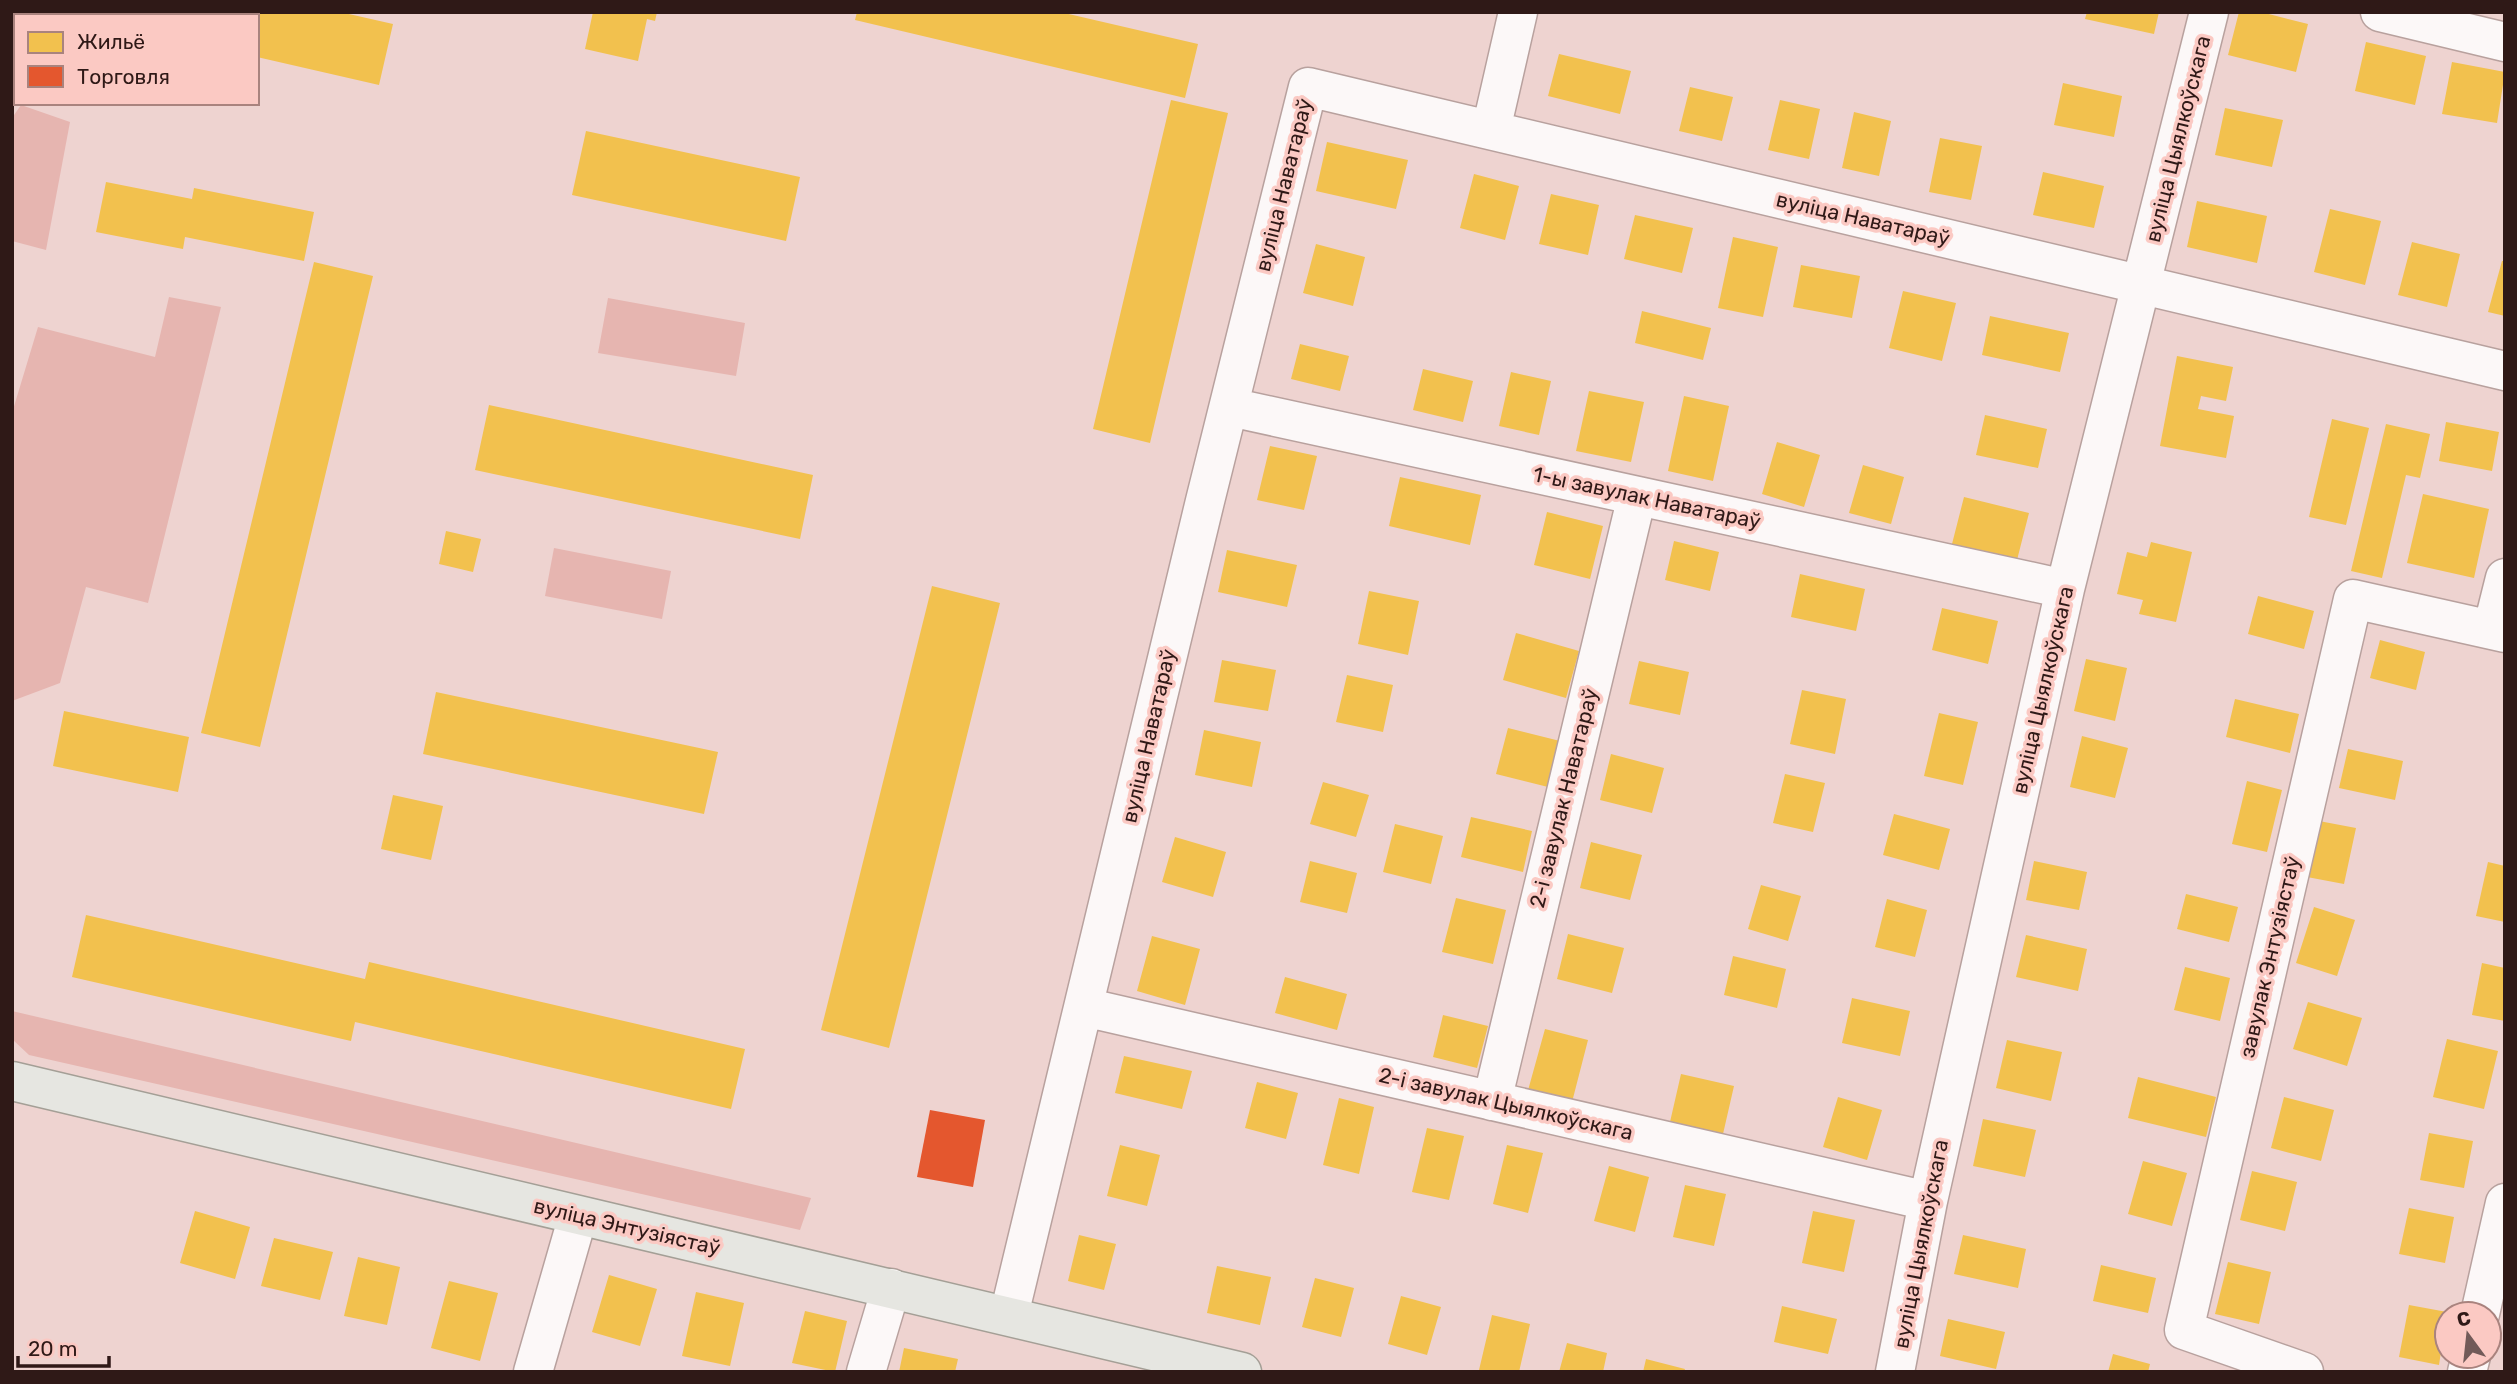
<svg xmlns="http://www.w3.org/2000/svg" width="2517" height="1384" font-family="Rubik,sans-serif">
  <rect width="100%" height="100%" fill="#eed3d0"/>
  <path fill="#e6b5b0" d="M21,105L70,122L46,250L12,241V118Z
    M169,297L221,307L148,603L86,587L60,683L12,701V413L38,327L155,357Z
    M608,298L745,323L736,376L598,353Z
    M554,548L671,571L662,619L545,596Z
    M12,1011L811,1198L800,1230L29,1055L12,1039Z"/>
  <path fill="#f2c14e" d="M167,12H340L393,24L379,85L257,57V16H166Z
    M593,12H657L655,21L647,19L638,61L585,49Z
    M857,12H1060L1198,44L1185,98L855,20Z
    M2087,12H2159L2154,34L2085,19Z
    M2239,12H2261L2308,24L2296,72L2228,55Z
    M2366,42L2426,56L2415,105L2355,91Z
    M1559,54L1631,71L1620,114L1548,96Z
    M2452,62L2505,72L2497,123L2442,114Z
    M2063,83L2122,96L2114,137L2054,125Z
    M1690,87L1733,97L1722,141L1679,131Z
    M1171,100L1228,113L1150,443L1093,429Z
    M1780,100L1820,109L1809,159L1768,150Z
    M2225,108L2283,120L2272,167L2215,155Z
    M1854,112L1891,121L1879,176L1842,168Z
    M586,131L800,177L786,241L572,195Z
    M1940,138L1982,146L1971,200L1929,192Z
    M1327,142L1408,160L1396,209L1316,191Z
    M2043,172L2104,186L2094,228L2033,215Z
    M1474,174L1519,186L1505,240L1460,228Z
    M106,182L192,199L194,188L314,212L304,261L185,237L183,249L96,232Z
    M1551,194L1599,205L1588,255L1539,244Z
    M2197,201L2267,216L2257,263L2187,247Z
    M2330,209L2381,221L2365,285L2314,272Z
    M1635,215L1693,228L1682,273L1624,259Z
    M1733,237L1778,247L1763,317L1718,308Z
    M2412,242L2460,254L2447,307L2398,295Z
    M1316,244L1365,257L1353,306L1303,293Z
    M2502,261H2505V316L2488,312Z
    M314,262L373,276L260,747L201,733Z
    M1801,265L1860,276L1852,318L1793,307Z
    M1903,291L1956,303L1942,361L1889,348Z
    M1642,311L1711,328L1703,360L1635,343Z
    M1990,316L2069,333L2060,372L1982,355Z
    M1300,344L1349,356L1340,391L1291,379Z
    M2177,356L2233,367L2226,401L2201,396L2198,409L2234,416L2226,458L2160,446Z
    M1423,369L1473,381L1463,422L1413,410Z
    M1511,372L1551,381L1539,435L1499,426Z
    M1589,391L1644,402L1631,462L1576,451Z
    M1684,396L1729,406L1713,481L1668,471Z
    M489,405L813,475L800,539L475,470Z
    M1985,415L2047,429L2038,468L1976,455Z
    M2332,419L2369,428L2346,525L2309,517Z
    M2446,422L2499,432L2492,471L2439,461Z
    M2386,424L2430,434L2420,478L2406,475L2382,578L2351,571Z
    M1777,442L1820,455L1804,507L1762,494Z
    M1270,446L1317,456L1304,510L1257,500Z
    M1863,465L1904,477L1891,524L1849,513Z
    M1400,477L1481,495L1470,545L1389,526Z
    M2423,494L2489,509L2474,578L2407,563Z
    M1964,497L2029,513L2017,560L1952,544Z
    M1547,512L1603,526L1590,579L1534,565Z
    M446,531L481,539L473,572L439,564Z
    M1674,541L1719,552L1710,591L1665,580Z
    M2151,542L2192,552L2176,622L2139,614L2143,600L2117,594L2127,552L2147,557Z
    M1227,550L1297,565L1287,607L1218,592Z
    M1800,574L1865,589L1856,631L1791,617Z
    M932,586L1000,603L889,1048L821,1030Z
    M1369,591L1419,601L1408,655L1358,644Z
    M2258,596L2314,611L2304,649L2248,634Z
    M1942,608L1998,621L1988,664L1932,650Z
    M1516,633L1579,651L1566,698L1503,680Z
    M2380,640L2425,652L2416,690L2370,678Z
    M2086,659L2127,668L2115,721L2074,711Z
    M1222,660L1276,670L1268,711L1214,702Z
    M1639,661L1689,672L1680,715L1629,704Z
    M1347,675L1393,685L1383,732L1336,722Z
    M1802,690L1846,699L1835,754L1790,744Z
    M436,692L718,752L704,814L423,754Z
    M2235,699L2299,714L2290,753L2226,737Z
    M64,711L189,737L178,792L53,766Z
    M1939,713L1978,722L1963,785L1924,776Z
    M1508,728L1560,741L1548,787L1496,774Z
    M1204,730L1261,742L1252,787L1195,775Z
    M2082,736L2128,748L2115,798L2070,787Z
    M2348,749L2403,761L2395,800L2339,788Z
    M1611,754L1664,768L1652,813L1600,800Z
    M1785,774L1825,783L1813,832L1773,823Z
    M2247,781L2282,790L2267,852L2232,844Z
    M1323,782L1369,795L1356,837L1310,824Z
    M393,795L443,806L431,860L381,849Z
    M1894,814L1950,829L1939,870L1883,855Z
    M1471,817L1532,831L1523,872L1461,857Z
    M2319,821L2356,828L2344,884L2307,877Z
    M1395,824L1443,836L1431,884L1383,872Z
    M1175,837L1226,852L1213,897L1162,882Z
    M1591,842L1642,855L1630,900L1580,888Z
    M1310,861L1357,873L1347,913L1300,902Z
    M2034,861L2087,872L2079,910L2026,900Z
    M2488,862L2505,866V922L2476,916Z
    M1761,885L1801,896L1788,941L1748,929Z
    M2186,894L2238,907L2229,942L2177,929Z
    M1456,898L1506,910L1493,964L1442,952Z
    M1887,899L1927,910L1915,957L1875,947Z
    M2314,907L2355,920L2337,976L2296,963Z
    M86,915L365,979L369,962L745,1049L731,1109L355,1022L351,1041L72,977Z
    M1568,934L1624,948L1612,993L1557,979Z
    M2026,935L2087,949L2078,991L2016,977Z
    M1152,936L1200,949L1185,1005L1137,991Z
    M1733,956L1786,969L1777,1008L1724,995Z
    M2482,963L2505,968V1021L2472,1015Z
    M2185,967L2230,978L2220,1021L2174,1010Z
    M1285,977L1347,994L1337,1030L1275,1013Z
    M1852,998L1910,1011L1900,1056L1842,1043Z
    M2308,1002L2362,1018L2347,1066L2293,1049Z
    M1443,1015L1488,1026L1477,1068L1433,1057Z
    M1545,1029L1588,1040L1571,1106L1527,1094Z
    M2447,1039L2498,1051L2484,1109L2433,1097Z
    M2007,1040L2062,1052L2051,1101L1996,1088Z
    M1124,1056L1192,1071L1182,1109L1115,1093Z
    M1681,1074L1734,1086L1723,1134L1670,1122Z
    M2138,1077L2216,1097L2206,1137L2128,1118Z
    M1257,1082L1298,1093L1286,1139L1245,1128Z
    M1838,1097L1882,1110L1867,1160L1823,1147Z
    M2284,1097L2334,1110L2321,1161L2271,1148Z
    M1339,1098L1374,1107L1359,1174L1323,1165Z
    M1983,1119L2036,1130L2025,1177L1973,1166Z
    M1427,1128L1464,1136L1449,1200L1412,1192Z
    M2429,1133L2473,1141L2464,1188L2420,1180Z
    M1120,1145L1160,1155L1147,1206L1107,1196Z
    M1507,1145L1543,1153L1528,1213L1493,1204Z
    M2143,1161L2187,1173L2172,1226L2128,1214Z
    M1609,1166L1649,1177L1635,1232L1594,1221Z
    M2252,1171L2297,1182L2285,1231L2240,1220Z
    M1685,1185L1726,1194L1714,1246L1673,1237Z
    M2409,1208L2454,1217L2445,1263L2399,1254Z
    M195,1211L250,1227L235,1279L180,1263Z
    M1813,1211L1855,1220L1844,1272L1802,1263Z
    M1079,1235L1116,1244L1104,1290L1068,1281Z
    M1963,1235L2026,1249L2018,1288L1954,1274Z
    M274,1238L333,1252L320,1300L261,1286Z
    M358,1257L400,1267L387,1325L344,1316Z
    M2228,1262L2271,1272L2259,1324L2215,1314Z
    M2101,1265L2156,1278L2148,1313L2093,1301Z
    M1217,1266L1271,1277L1260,1325L1207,1313Z
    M609,1275L657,1289L640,1346L592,1332Z
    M1315,1278L1354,1288L1341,1337L1302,1327Z
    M449,1281L498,1293L480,1361L431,1348Z
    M696,1292L744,1303L730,1366L682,1356Z
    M1401,1296L1441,1307L1427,1355L1388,1344Z
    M2409,1305L2447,1312L2439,1365L2399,1357Z
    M1782,1306L1837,1319L1828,1354L1774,1342Z
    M805,1311L847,1321L835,1372L792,1363Z
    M1492,1315L1530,1324L1519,1372L1479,1370Z
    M1948,1319L2005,1332L1996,1369L1940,1356Z
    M1567,1343L1607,1353L1603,1372H1559Z
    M904,1348L958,1359L955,1372H899Z
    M2113,1354L2150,1364L2148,1372H2108Z
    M1646,1359L1685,1369L1684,1372H1643Z"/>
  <path fill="#e4572e" d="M930,1110L985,1120L973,1187L917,1177Z"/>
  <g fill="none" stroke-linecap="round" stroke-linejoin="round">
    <g stroke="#b8a19e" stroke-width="41">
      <path id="minor" d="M2380,12L2505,42
        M1491,130L1518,12
        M1230,407L2065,589
        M2492,630L2505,578
        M1084,1007L1928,1201
        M1492,1101L1637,496
        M2480,1314L2505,1203
        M1009,1315L1205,501L1308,87L2505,371
        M533,1372L578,1216
        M866,1372L891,1288
        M1895,1372L1928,1201L2065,589L2209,12
        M2304,1372L2184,1330L2353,599L2505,633
        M2467,1372L2471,1356"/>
    </g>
    <g stroke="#a49f96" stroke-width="41">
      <path id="major" d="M12,1081L1242,1372"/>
    </g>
    <use href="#minor" stroke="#fcf8f8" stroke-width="38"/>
    <use href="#major" stroke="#e6e6e1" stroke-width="38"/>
  </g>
  <g text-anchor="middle" stroke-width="7" stroke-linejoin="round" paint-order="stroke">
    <g font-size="21" fill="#2f1917" stroke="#fbc9c3">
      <text transform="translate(2178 139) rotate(-76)" y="7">вуліца Цыялкоўскага</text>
      <text transform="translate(1284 185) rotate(-76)" y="7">вуліца Наватараў</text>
      <text transform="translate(1863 219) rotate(13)" y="7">вуліца Наватараў</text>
      <text transform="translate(1647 498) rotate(12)" y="7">1-ы завулак Наватараў</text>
      <text transform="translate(2043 690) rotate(-77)" y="7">вуліца Цыялкоўскага</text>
      <text transform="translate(1149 736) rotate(-77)" y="7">вуліца Наватараў</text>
      <text transform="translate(1564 798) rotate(-76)" y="7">2-і завулак Наватараў</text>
      <text transform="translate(2270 957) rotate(-77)" y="7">завулак Энтузіястаў</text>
      <text transform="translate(1506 1104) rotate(13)" y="7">2-і завулак Цыялкоўскага</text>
      <text transform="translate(627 1227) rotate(13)" y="7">вуліца Энтузіястаў</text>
      <text transform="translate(1921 1244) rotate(-79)" y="7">вуліца Цыялкоўскага</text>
    </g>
  </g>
  <rect width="2517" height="1384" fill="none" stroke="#2f1917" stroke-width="28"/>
  <rect x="14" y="14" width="245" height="91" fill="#fbc9c3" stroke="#a9837e" stroke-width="2"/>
  <rect x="28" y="32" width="35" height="21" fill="#f2c14e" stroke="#a9837e" stroke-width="2"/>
  <text x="77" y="49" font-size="21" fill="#2f1917">Жильё</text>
  <rect x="28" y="66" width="35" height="21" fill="#e4572e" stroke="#a9837e" stroke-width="2"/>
  <text x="77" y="84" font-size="21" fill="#2f1917">Торговля</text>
  <g transform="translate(2468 1335) rotate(345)"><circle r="33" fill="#fbc9c3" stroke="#a9837e" stroke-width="2"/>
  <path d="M0-5L12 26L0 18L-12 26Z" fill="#725a58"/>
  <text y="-10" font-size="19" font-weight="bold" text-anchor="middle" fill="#2f1917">С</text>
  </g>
  <path d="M18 1356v10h91v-10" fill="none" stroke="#2f1917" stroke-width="3.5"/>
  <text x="28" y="1356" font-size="21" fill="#2f1917" stroke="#fbc9c3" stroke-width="5" paint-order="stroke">20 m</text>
</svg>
